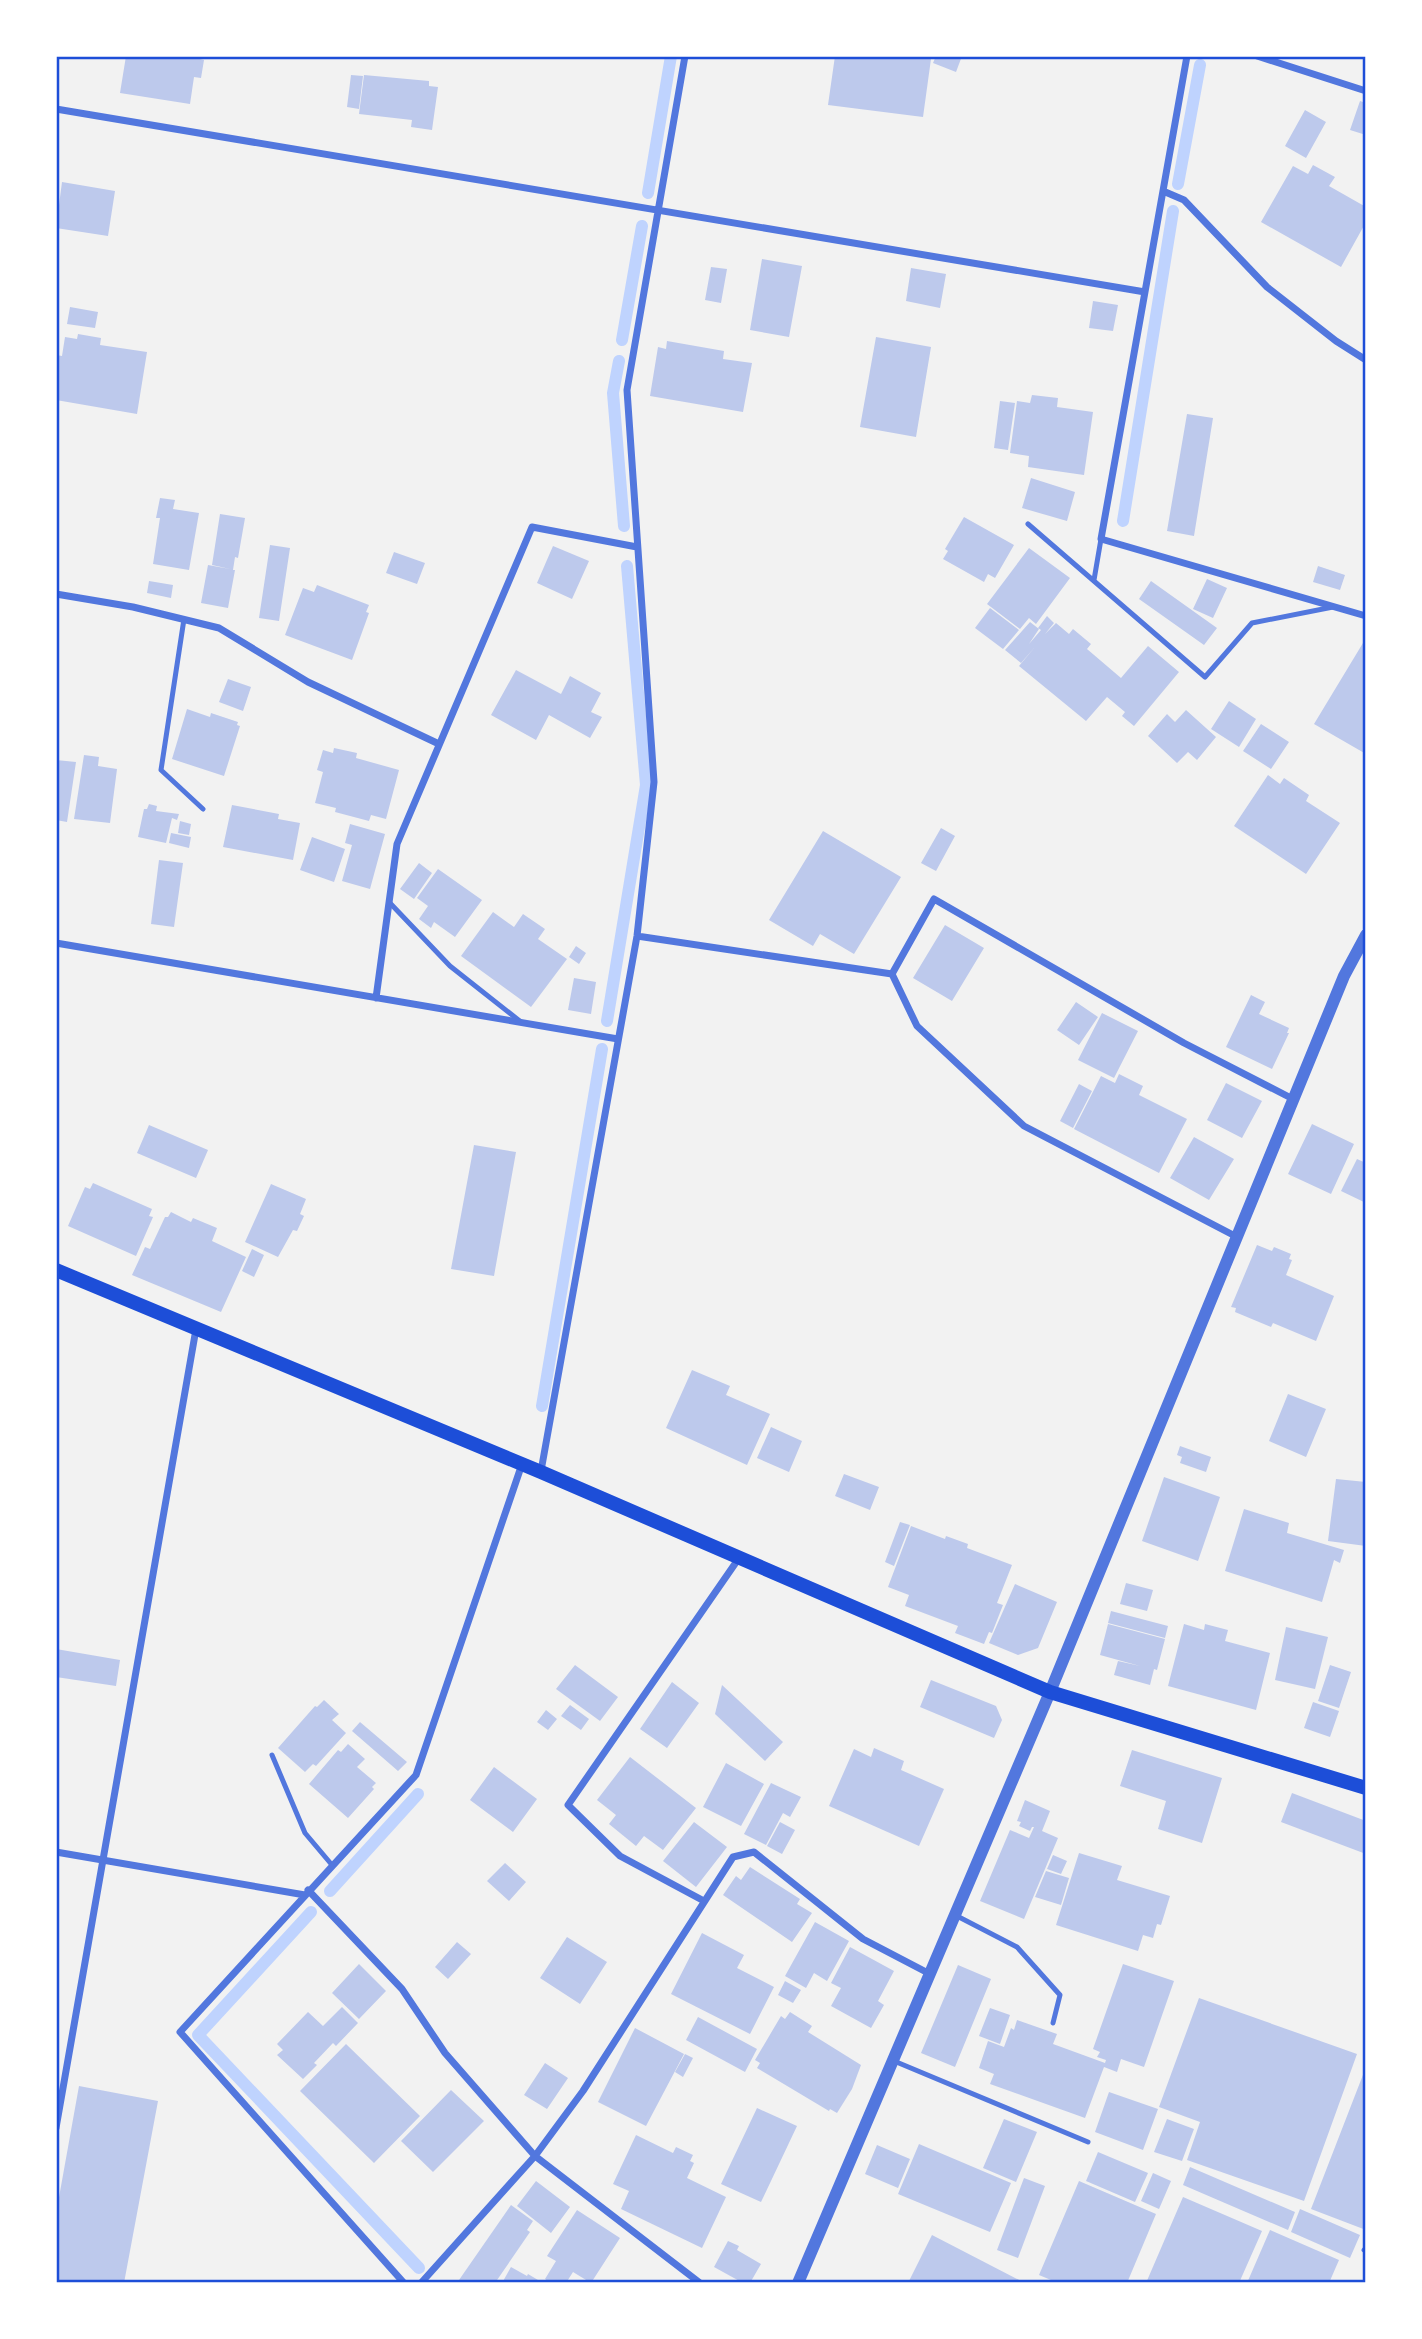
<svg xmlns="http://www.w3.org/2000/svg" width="1422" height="2339" font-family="'Source Sans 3',sans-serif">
  <rect width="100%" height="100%" fill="#f2f2f2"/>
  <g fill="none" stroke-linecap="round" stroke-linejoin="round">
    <path stroke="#bfd3fe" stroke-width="12" d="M1178,184L1200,65
      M648,193L671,56
      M622,340L642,226
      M619,361L613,393L624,526
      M1123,521L1173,211
      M607,1021L646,785L627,566
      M542,1406L602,1049
      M330,1891L418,1794
      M311,1912L198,2035L419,2268"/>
  </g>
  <path fill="#bdc9ec" d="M126,56H188L204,60L201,78L194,77L190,104L120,93Z
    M835,56H911L931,59L923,117L828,105Z
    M936,56H962L956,72L933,63Z
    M351,75L363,76L359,109L347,107Z
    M364,75L429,81V86L438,87L432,130L411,127L412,120L359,114Z
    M1360,101L1366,103V135L1350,130Z
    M1305,110L1326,122L1306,158L1285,146Z
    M1313,165L1335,177L1329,186L1366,207V222L1341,267L1261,222L1293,166L1308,174Z
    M62,182L115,191L108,236L56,228Z
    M762,259L802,266L789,337L750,330Z
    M711,267L727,269L721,303L705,300Z
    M911,268L946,274L940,308L906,301Z
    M1093,301L1118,305L1113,331L1089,328Z
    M70,307L98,312L95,328L67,324Z
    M78,334L101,338L100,345L147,352L137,414L56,400V355L62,356L65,337L77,339Z
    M876,337L931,347L916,437L860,427Z
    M667,341L724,351L723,359L752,363L743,412L650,396L658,347L666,349Z
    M1032,395L1058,398L1057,407L1093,412L1084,475L1028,467L1029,456L1010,453L1017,401L1030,403Z
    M1000,401L1015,403L1008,450L994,448Z
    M1187,414L1213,418L1194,536L1167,531Z
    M1031,478L1075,492L1067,521L1022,508Z
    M160,498L175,500L173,509L199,513L189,570L153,564L160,518H156Z
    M220,514L245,518L238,558L235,557L233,570H235L228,608L201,603L208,565L230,569L212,565Z
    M964,517L1014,545L995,578L988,574L984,582L943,559L948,551L945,549Z
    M270,545L290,548L279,621L259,618Z
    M553,546L589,561L572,599L537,583Z
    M1029,548L1070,578L1036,624L1029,618L1020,629L987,604Z
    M394,552L425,563L417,584L386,573Z
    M1318,566L1345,575L1340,590L1313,582Z
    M1207,579L1227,588L1213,618L1193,609Z
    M149,581L173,585L171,598L147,593Z
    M1151,581L1217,628L1204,645L1139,599Z
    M317,585L369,605L366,612L369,613L352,660L285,635L303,588L314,592Z
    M990,608L1019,630L1003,649L975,628Z
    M1047,616L1054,623L1045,634L1056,623L1069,634L1073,629L1091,644L1087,649L1121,678L1148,646L1179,672L1134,726L1122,716L1125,712L1107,697L1086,721L1019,666L1035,647L1021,663L1005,650L1030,622L1039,629L1029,644L1041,630L1038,628Z
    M1366,638V754L1314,724Z
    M516,670L561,694L570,676L601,693L591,712L602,717L590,738L549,715L536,740L491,715Z
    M228,679L251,687L243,711L219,702Z
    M1229,701L1256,719L1239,747L1211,729Z
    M187,709L210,717L211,713L238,722L237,725L240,726L224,776L172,759Z
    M1186,710L1216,737L1197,760L1188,752L1177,763L1148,736L1167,714L1175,722Z
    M1261,724L1289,742L1271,769L1243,751Z
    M334,748L357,753L356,758L399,770L386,819L371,815L369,821L335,812L336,808L315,803L323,772L317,770L323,750L333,753Z
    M84,755L99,757L98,766L117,769L110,823L74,819Z
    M56,760L76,762L67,822L56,820Z
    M1268,775L1280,784L1284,778L1309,795L1306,801L1340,823L1306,874L1234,826Z
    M149,804L157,806L156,811L179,814L177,820L172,818L166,843L138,837L144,809H147Z
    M232,805L279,814L278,819L300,823L293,860L223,847Z
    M180,821L191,824L189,835L178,833Z
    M350,824L385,834L370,889L342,881L352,845L345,843Z
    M941,828L955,836L936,871L921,863Z
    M823,831L901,877L854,954L820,934L813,946L769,920Z
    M171,833L191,837L189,848L169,843Z
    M312,837L345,849L334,882L300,870Z
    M159,860L183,863L174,927L151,924Z
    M419,863L432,873L414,899L400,889Z
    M438,869L482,900L455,937L434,922L431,928L419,919L428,906L417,898Z
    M493,912L514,927L523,914L545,929L538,939L567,959L531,1007L461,956Z
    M945,925L984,948L952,1001L913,978Z
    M576,946L586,953L579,964L569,957Z
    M574,978L596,982L591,1014L568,1010Z
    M1251,995L1265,1002L1259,1014L1289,1028L1287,1033H1289L1272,1069L1226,1047Z
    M1076,1002L1098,1017L1079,1045L1057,1030Z
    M1102,1013L1138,1031L1114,1078L1078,1060Z
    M1119,1074L1143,1086L1139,1095L1187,1119L1159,1173L1074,1129L1101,1076L1115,1083Z
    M1226,1083L1262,1101L1242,1138L1207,1120Z
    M1079,1084L1092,1091L1073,1128L1060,1121Z
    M1312,1124L1354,1144L1331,1194L1288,1174Z
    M149,1125L208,1150L196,1178L137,1153Z
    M1194,1137L1234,1159L1209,1200L1170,1178Z
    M474,1145L516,1152L494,1276L451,1269Z
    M1357,1159L1366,1163V1203L1341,1191Z
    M93,1183L152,1209L149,1216L153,1217L136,1256L68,1226L85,1187L90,1189Z
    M271,1184L306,1199L300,1214L304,1216L297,1231L293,1230L278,1257L245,1242Z
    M171,1212L191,1222L193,1218L217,1228L212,1241L246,1257L221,1312L132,1275L145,1247L150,1249L165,1217H168Z
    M1257,1245L1272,1251L1274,1247L1291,1254L1289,1259L1292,1260L1286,1275L1334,1296L1316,1341L1273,1323L1271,1327L1235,1312L1236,1308L1231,1307Z
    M252,1249L264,1255L254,1277L242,1271Z
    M692,1370L730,1386L726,1395L770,1414L747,1465L666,1428Z
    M1288,1394L1326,1409L1306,1457L1269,1441Z
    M771,1427L802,1441L789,1472L757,1458Z
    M1180,1446L1211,1457L1206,1472L1180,1463L1182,1457L1177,1455Z
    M844,1474L879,1487L870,1510L835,1496Z
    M1164,1477L1220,1497L1198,1561L1142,1541Z
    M1336,1479L1366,1482V1546L1328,1541Z
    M1244,1509L1289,1523L1287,1533L1344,1550L1340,1563L1334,1560L1322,1602L1225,1571Z
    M900,1522L910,1525L894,1566L885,1562Z
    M911,1526L945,1539L946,1536L968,1544L967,1548L1012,1565L997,1603L1003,1605L992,1633L989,1632L984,1644L955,1633L958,1626L905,1606L909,1595L888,1587Z
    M1126,1583L1153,1590L1147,1611L1120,1604Z
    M1015,1584L1057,1602L1038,1648L1018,1655L989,1643Z
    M1111,1611L1168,1626L1165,1638L1108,1623Z
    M1108,1624L1165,1639L1157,1670L1154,1669L1150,1685L1114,1675L1118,1661L1140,1666L1100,1655Z
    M1184,1624L1204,1630L1205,1624L1228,1630L1225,1641L1270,1653L1256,1710L1168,1686Z
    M1286,1627L1328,1637L1315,1689L1275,1680Z
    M56,1649L120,1660L116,1686L56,1677Z
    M575,1665L618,1697L600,1721L556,1689Z
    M1330,1665L1351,1672L1339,1708L1318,1701Z
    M931,1680L996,1706L1002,1720L994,1738L920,1707Z
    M672,1682L699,1703L667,1748L640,1729Z
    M722,1685L783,1742L765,1761L715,1714Z
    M324,1700L339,1714L332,1720L346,1733L316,1766L313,1764L305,1772L278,1748L315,1706L317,1707Z
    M1313,1702L1339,1711L1330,1737L1304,1728Z
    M570,1705L589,1719L581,1730L561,1716Z
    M546,1710L557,1719L548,1730L537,1722Z
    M360,1722L407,1762L398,1771L352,1731Z
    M348,1744L365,1759L357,1767L376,1783L372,1787L374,1789L348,1818L309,1784L338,1750L341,1752Z
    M874,1748L904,1761L901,1770L944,1789L919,1846L829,1806L854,1749L871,1757Z
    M1132,1750L1222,1778L1202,1843L1158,1829L1166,1801L1120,1786Z
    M630,1757L696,1808L663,1850L644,1836L636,1846L609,1824L616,1815L597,1800Z
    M726,1763L764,1784L741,1826L703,1807Z
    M494,1767L537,1799L513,1832L470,1800Z
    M771,1783L801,1797L790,1817L783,1813L766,1845L744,1834Z
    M1292,1793L1366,1821V1854L1281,1822Z
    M1025,1800L1050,1811L1042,1831L1058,1838L1024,1919L980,1901L1010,1830L1029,1838L1034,1827H1032L1030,1831L1019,1826L1021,1822L1017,1821Z
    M694,1822L727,1847L696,1887L663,1861Z
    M780,1822L795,1830L782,1854L767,1846Z
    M1079,1853L1122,1866L1117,1880L1170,1896L1161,1925L1157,1924L1153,1938L1143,1935L1138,1951L1056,1925Z
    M1053,1855L1067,1861L1061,1874L1047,1869Z
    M505,1863L526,1882L509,1901L487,1881Z
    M750,1867L800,1899L797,1904L812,1913L792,1942L723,1895L736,1876L741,1880Z
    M1046,1871L1069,1878L1061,1905L1035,1897Z
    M815,1922L849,1941L827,1981L814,1973L806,1988L785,1976Z
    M702,1933L744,1955L737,1968L774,1987L750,2034L671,1994Z
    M567,1937L607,1962L580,2004L540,1978Z
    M457,1942L471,1954L448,1979L435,1967Z
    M850,1947L894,1971L878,2001L884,2005L871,2028L831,2006L841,1988L831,1983Z
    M359,1964L386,1991L359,2019L332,1993Z
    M1123,1964L1174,1981L1144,2067L1121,2059L1117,2072L1104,2067L1085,2118L990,2084L994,2074L979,2068L988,2041L1004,2047L1011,2028L1014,2030L1017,2020L1057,2034L1053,2044L1105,2063L1106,2060L1097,2057L1100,2052L1093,2049Z
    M958,1965L991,1979L955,2067L921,2053Z
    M785,1981L801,1990L793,2003L778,1995Z
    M1199,1998L1357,2054L1304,2201L1187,2160L1200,2122L1159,2107Z
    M342,2007L358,2023L336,2046L333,2043L314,2063L317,2065L303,2079L277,2055L283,2050L277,2044L308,2012L323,2026Z
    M990,2008L1010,2015L1000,2044L979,2036Z
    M790,2012L812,2026L808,2032L861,2065L852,2089L837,2113L830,2109L829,2111L757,2068L760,2063L755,2060L781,2016L785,2019Z
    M698,2017L757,2049L745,2072L686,2040Z
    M635,2028L684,2054L646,2126L598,2102Z
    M346,2044L420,2116L374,2163L300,2091Z
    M685,2054L693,2058L683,2077L675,2072Z
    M545,2063L568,2078L547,2109L524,2095Z
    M1366,2067V2230L1311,2209Z
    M79,2086L158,2101L124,2283H56V2214Z
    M451,2090L484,2121L433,2172L401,2141Z
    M1109,2092L1158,2109L1143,2150L1095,2132Z
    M757,2108L797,2126L761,2202L721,2184Z
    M1004,2119L1037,2132L1016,2182L983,2168Z
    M1167,2119L1194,2129L1182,2161L1154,2152Z
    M636,2135L673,2153L676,2147L693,2155L690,2161L694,2163L687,2178L726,2197L702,2248L621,2209L629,2191L613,2184Z
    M919,2144L1011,2183L990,2232L898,2194Z
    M877,2145L910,2159L898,2188L865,2174Z
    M1098,2152L1148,2173L1135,2202L1086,2181Z
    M1190,2167L1295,2212L1288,2230L1183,2185Z
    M1153,2173L1171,2181L1159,2209L1141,2201Z
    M1024,2178L1045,2186L1018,2258L997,2250Z
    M536,2181L570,2207L551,2233L517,2206Z
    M1079,2181L1156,2214L1127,2283H1058L1039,2275Z
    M1183,2197L1262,2231L1239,2283H1146Z
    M511,2205L533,2221L527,2230L530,2232L495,2283H464L459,2280Z
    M1300,2209L1360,2235L1350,2258L1291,2232Z
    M577,2210L620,2238L591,2283L573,2272L566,2283H550L545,2279L556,2261L547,2256Z
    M1270,2230L1339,2260L1329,2283H1247Z
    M932,2235L1025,2283H908Z
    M728,2241L739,2246L737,2250L761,2264L750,2283H743L714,2267Z
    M511,2267L527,2276L528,2274L543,2283H502Z"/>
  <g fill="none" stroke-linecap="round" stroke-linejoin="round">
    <path stroke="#5277de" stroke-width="5" d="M1028,524L1205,677L1252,623L1333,607
      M1094,580L1101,539
      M184,619L161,770L203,809
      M389,902L450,966L521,1022
      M272,1755L305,1833L332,1865
      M955,1915L1017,1947L1060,1995L1053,2023
      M894,2061L1088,2142
      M1364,2250L1366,2251"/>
    <path stroke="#5277de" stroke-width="7" d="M1187,56L1101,539L1366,616
      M1257,56L1366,91
      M56,109L1145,292
      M1163,191L1184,200L1267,287L1336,341L1366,360
      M56,594L133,607L219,628L308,682L439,744
      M637,936L892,974L917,1026L1024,1126L1237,1237
      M56,943L618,1039
      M892,974L934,899L1184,1043L1293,1099
      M376,998L397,844L532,527L637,547
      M541,1471L637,936L654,782L627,390L685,56
      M56,1852L305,1895
      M308,1890L402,1989L445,2053L535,2156L700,2283
      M704,1901L620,1856L568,1805L739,1558
      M56,2128L196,1329
      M404,2283L180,2032L416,1775L522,1464
      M421,2283L535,2156L583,2091L733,1857L754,1852L863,1939L930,1974"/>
    <path stroke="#5277de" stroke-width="12" d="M798,2283L1050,1692L1344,976L1366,935"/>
    <path stroke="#1d4ed8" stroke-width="14" d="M56,1270L541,1472L1050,1692L1366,1788"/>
  </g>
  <rect width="1422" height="2339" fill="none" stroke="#ffffff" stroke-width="116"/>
  <rect x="58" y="58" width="1306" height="2223" fill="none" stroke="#1d4ed8" stroke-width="2.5"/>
</svg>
